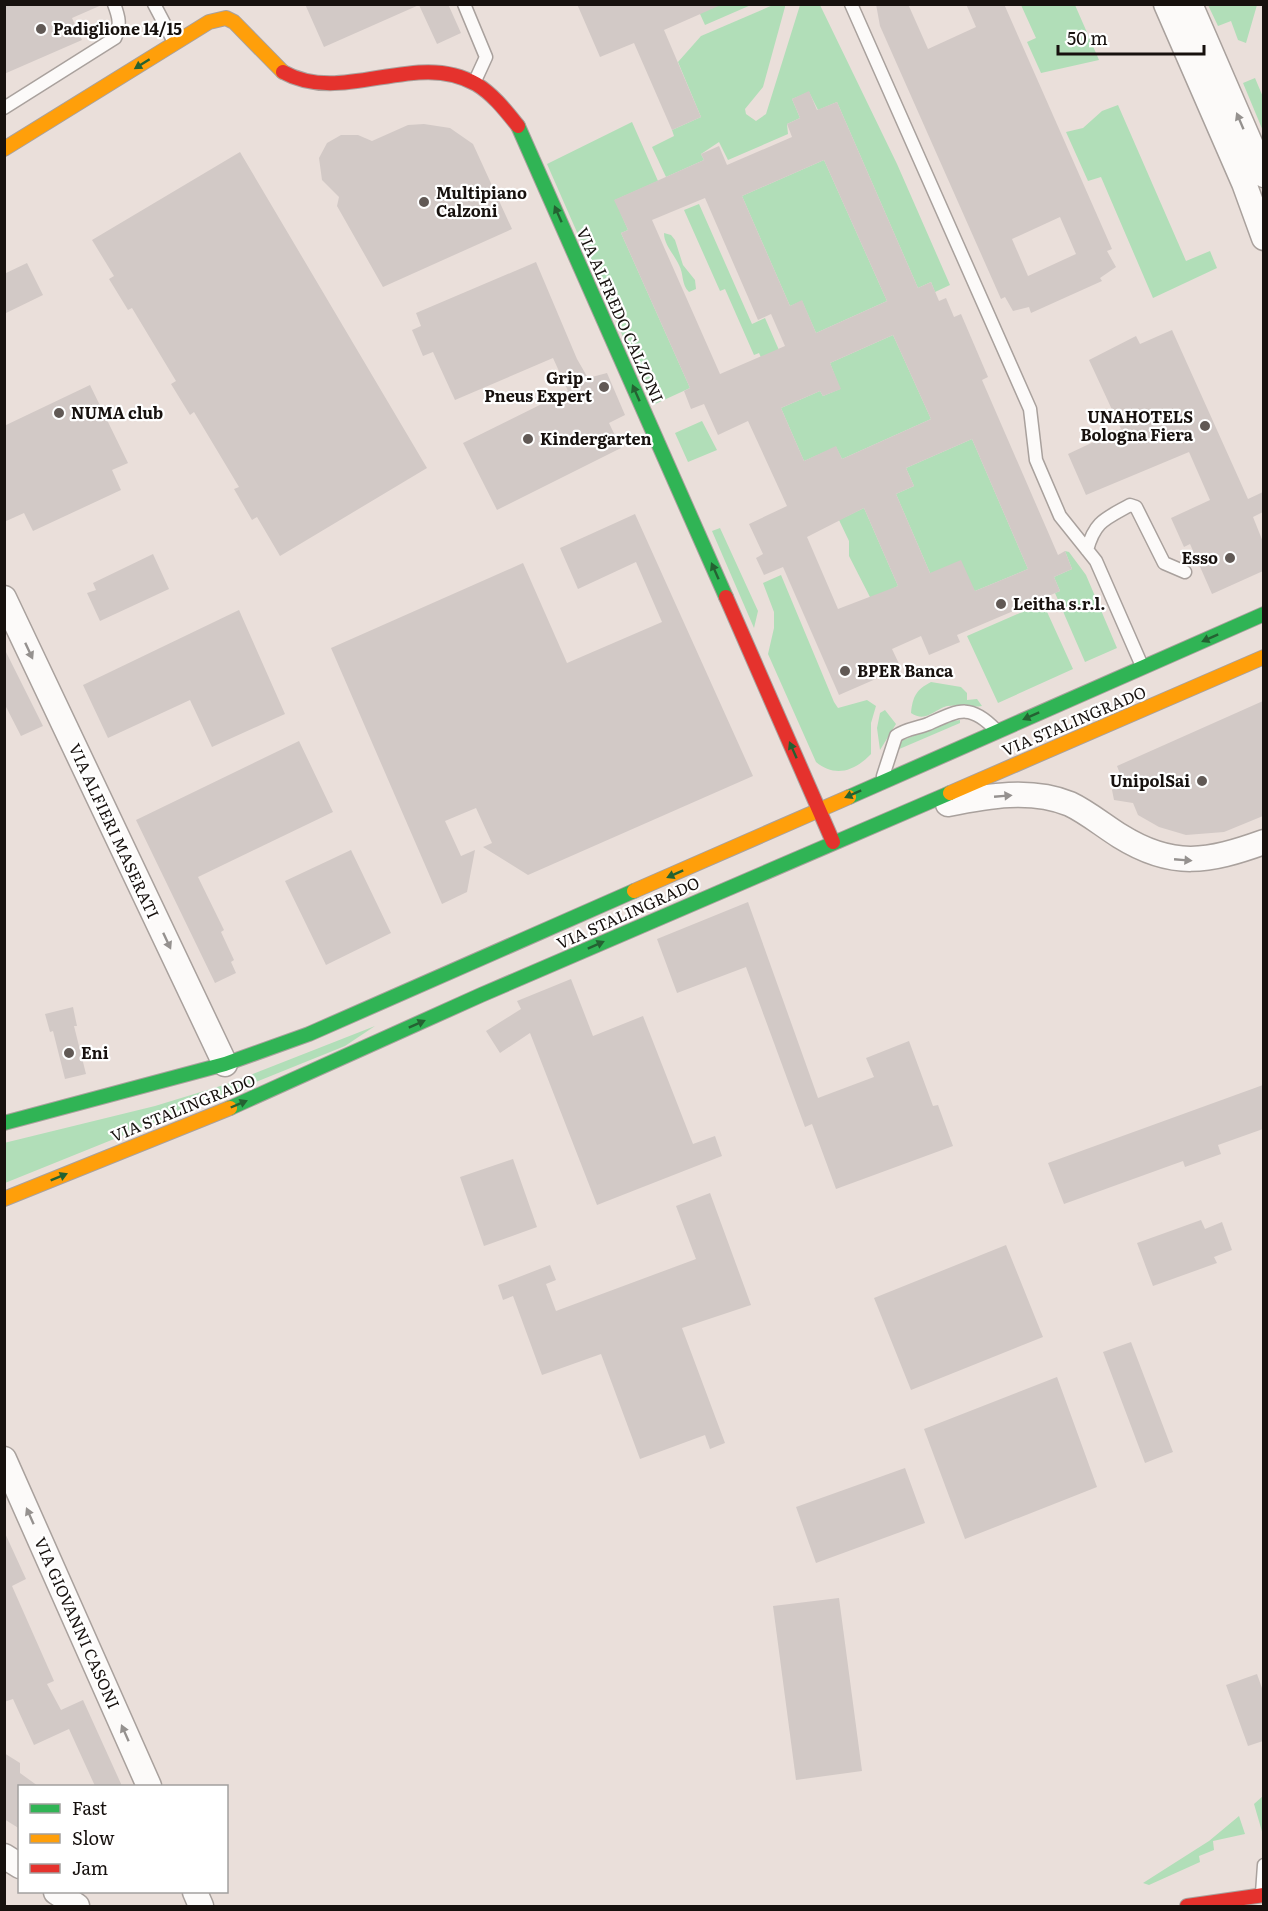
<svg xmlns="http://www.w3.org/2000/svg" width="1268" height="1911" font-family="Literata,serif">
  <rect width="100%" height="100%" fill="#eadfda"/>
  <path fill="#b1deb8" d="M696,5H751L705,25Z
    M773,5H785V7L763,87L745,109L746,114L756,121L766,114L800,5H820L897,164L950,285L935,292L931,282L918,288L837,102L818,110L809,92L792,99L800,118L787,124L788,134L728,160L719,142L701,154L704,160L666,177L652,147L674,136L672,130L701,117L678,62L701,36Z
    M1021,5H1075L1099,60L1041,73L1027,42L1036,38Z
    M1208,5H1257L1246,43L1238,40L1231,21L1218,26Z
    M1255,78L1263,97V131L1243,83Z
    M1118,105L1186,261L1210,251L1217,268L1153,298L1101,177L1088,181L1066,132L1083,128L1102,111Z
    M632,122L658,181L615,200L628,230L621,233L690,388L653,405L547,164Z
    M824,160L887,301L816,333L802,301L790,306L742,196Z
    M699,204L752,324L765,318L785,364L767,371L759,353L754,355L725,289L720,291L684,210Z
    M664,233L671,235L675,240L683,265L695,280L696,289L689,292C681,284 684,274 679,265C674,254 664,245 664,233Z
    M893,335L931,419L842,459L836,447L804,461L781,408L820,391L823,396L840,389L830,363Z
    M702,421L717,450L688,462L675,433Z
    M972,439L1028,569L975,591L930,573L896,494L914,486L906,468Z
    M864,508L898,586L871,599L849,556V541L839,520Z
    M720,528L758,611L754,628L712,531Z
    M1065,551L1069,552L1086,575L1117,648L1085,662L1055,593L1060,591L1054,577L1072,569Z
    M781,575L834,702L838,708L867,700L876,706L871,723V754C855,771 835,778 816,762L768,654L774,628V612L763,583Z
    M1043,603L1073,669L998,703L967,636Z
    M931,682L961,687L967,693V700L977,699L982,706C971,708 958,704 947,706C933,710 926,723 911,713C913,696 916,690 931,682Z
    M885,710L896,724L880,750L877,728L880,713Z
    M960,720V723L897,750L901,741L947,722Z
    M375,1026L345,1046L5,1183L4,1143L155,1106L227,1084Z
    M1263,1796V1835L1254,1804Z
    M1239,1816L1245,1834L1213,1841L1214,1850L1199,1856L1200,1862L1149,1885L1143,1883L1209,1841Z"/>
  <path fill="#d2c9c6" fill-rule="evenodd" d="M4,4H104L72,18L82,40L4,74Z
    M305,4H448L461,33L437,44L419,5L324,47Z
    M577,4H723L664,30L701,117L672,130L634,43L600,57Z
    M876,4H908L928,49L976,27L966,4H1004L1112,249L1107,251L1116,267L1100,278L1102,281L1031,313L1029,307L1013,311L1005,297L1001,299L880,26ZM1060,217L1076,254L1028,276L1012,239Z
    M809,91L817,110L837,102L918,288L931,282L939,301L946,298L954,317L961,314L988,377L982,380L1058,555L1065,551L1072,569L1054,577L1060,591L957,635L960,642L929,655L921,636L892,649L901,668L839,695L783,567L764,575L756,558L763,554L749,524L787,506L748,421L718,435L704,404L691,409L684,391L690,388L621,233L628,230L614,200L704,160L701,154L719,146L727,165L792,137L787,124L800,118L792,99ZM824,160L887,301L816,333L802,300L790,306L742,196ZM705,198L758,320L771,314L785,346L720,374L652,220ZM893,335L931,419L842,459L836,446L804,461L781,408L820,391L823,396L841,389L830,363ZM972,439L1028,569L975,591L961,560L930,573L896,494L914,486L906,468ZM864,508L898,586L838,609L807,537Z
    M424,124L450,128L473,144L512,229L383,287L337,206L339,197L322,180L319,158L327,143L341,135H358L372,141L408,125Z
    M240,152L427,468L280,556L257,517L252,520L234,489L239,487L194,412L190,415L171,384L176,381L132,308L128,310L109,279L114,276L92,240Z
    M536,262L577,359L588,378L607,373L625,415L609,423L621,448L497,510L463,443L568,391L553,358L455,400L433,352L423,356L412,330L421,326L416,313Z
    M27,263L43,295L4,314V274Z
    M1172,330L1248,499L1263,492V512L1253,517L1263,542V571L1212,594L1190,544L1184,547L1171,518L1210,500L1189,452L1086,495L1068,454L1121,429L1089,360L1136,336L1140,344Z
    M90,385L128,463L112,470L121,490L33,531L24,513L4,522V426Z
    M635,514L753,776L528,875L483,847L492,843L476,808L445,821L461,856L475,850L467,892L442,904L331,648L523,563L567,663L662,622L636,562L578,589L560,548Z
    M153,554L169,589L100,621L87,593L96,590L93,583Z
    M239,610L285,714L212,747L190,700L108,738L83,685Z
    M4,648L43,726L21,736L4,703Z
    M1263,701V816L1224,832L1186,835L1159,827L1138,815L1133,803L1114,800L1112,790L1122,779L1117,766Z
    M299,741L333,812L198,877L224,930L221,932L234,960L231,962L236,973L215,983L136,820Z
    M351,850L391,933L326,965L285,881Z
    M748,902L818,1098L874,1077L866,1058L909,1041L933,1106L938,1105L953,1146L836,1189L812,1124L805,1127L746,967L677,993L657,939Z
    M571,979L593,1036L643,1016L693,1144L715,1136L722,1156L597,1205L530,1033L500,1053L486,1031L521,1009L517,1001Z
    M73,1007L77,1026H74L86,1074L65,1079L53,1031L50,1032L45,1014Z
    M1263,1085V1129L1218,1145L1221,1154L1185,1167L1183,1161L1064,1204L1048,1163Z
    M513,1159L537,1227L484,1246L460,1177Z
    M710,1193L751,1305L682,1328L725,1443L710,1449L705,1435L640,1459L601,1354L542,1375L513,1296L503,1300L498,1285L550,1265L556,1280L546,1284L556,1311L696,1259L676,1206Z
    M1201,1220L1205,1229L1222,1222L1232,1250L1214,1257L1217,1263L1153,1286L1137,1243Z
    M1006,1245L1043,1337L911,1390L874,1298Z
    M1131,1342L1173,1452L1145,1463L1103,1352Z
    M1057,1377L1097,1487L965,1539L924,1429Z
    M905,1468L925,1523L816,1563L796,1507Z
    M4,1531L26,1579L12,1586L54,1681L47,1684L61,1710L83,1700L122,1786H95L69,1729L34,1745L13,1699L4,1702Z
    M839,1598L862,1771L796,1780L773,1606Z
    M1257,1674L1263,1691V1741L1248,1746L1226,1685Z
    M4,1753L20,1763V1773L38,1786H20V1829L4,1819Z"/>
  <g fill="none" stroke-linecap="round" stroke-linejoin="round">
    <g stroke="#a9a19d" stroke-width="15">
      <path id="lane" d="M154,4L174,42
        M464,4L486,57L475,81
        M851,4L1030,409L1036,460L1060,516L1096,561L1142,666
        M4,108L115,38C121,25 119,17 114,4
        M1087,550C1095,521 1105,519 1130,505L1136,507L1164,563L1185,572
        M883,776L896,736C905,729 918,728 928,724C959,710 970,703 996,730
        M1262,1893L1264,1865"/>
    </g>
    <g stroke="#a9a19d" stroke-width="27">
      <path id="street" d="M1166,4L1244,183L1264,238
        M1190,4L1264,175
        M4,598L225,1064
        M948,804C987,796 1031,788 1070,804C1087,812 1104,826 1120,836C1173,869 1208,862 1264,842
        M4,1459L149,1786
        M4,1856L20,1866
        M56,1892L77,1906
        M195,1892L201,1906"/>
    </g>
    <g stroke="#a9a19d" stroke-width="16">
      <path id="fast" d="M518,126L726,597
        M849,797L1264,614
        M230,1108L481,995L950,793
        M4,1123L225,1064L309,1034L634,891"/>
    </g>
    <g stroke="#a9a19d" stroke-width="16">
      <path id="slow" d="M4,149L209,22L226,18L234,22L283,72
        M950,793L1264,657
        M634,891L849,797
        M4,1199L230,1108"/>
    </g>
    <g stroke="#a9a19d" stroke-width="16">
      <path id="jam" d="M283,72C344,106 415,49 476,84C493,94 506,111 518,126
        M726,597L833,842
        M1187,1906L1264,1895"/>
    </g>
    <use href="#lane" stroke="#fcfaf9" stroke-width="12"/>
    <use href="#street" stroke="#fcfaf9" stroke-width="24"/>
    <use href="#fast" stroke="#30b455" stroke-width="14"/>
    <use href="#slow" stroke="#ff9f0a" stroke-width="14"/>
    <use href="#jam" stroke="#e5322d" stroke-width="14"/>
  </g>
  <defs><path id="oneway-solid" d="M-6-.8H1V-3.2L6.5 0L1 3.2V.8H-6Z" transform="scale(1.5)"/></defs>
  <g fill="#246232">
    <use href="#oneway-solid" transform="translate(142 64) rotate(148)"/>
    <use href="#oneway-solid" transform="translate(558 214) rotate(-114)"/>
    <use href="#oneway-solid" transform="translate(636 393) rotate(-114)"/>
    <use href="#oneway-solid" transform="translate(715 571) rotate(-114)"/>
    <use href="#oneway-solid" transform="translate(1210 638) rotate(156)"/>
    <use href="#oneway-solid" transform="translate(1031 716) rotate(156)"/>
    <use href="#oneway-solid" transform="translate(793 750) rotate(-114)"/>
    <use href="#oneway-solid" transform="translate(853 794) rotate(156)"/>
    <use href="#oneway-solid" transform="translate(675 874) rotate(156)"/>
    <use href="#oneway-solid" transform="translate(596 945) rotate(-24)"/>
    <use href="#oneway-solid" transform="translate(417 1024) rotate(-24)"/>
    <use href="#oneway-solid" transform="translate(239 1104) rotate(-23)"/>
    <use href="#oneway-solid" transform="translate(59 1177) rotate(-22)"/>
  </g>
  <g fill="#95918f">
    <use href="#oneway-solid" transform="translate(1240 121) rotate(-113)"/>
    <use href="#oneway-solid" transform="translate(29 651) rotate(65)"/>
    <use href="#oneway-solid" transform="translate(1003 796) rotate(-5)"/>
    <use href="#oneway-solid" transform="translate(1183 860) rotate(5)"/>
    <use href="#oneway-solid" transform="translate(167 941) rotate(65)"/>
    <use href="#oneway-solid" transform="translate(30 1516) rotate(-114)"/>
    <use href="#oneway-solid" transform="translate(125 1733) rotate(-114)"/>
  </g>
  <g fill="#615955" stroke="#fff" stroke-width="2">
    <circle cx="41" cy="29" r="6"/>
    <circle cx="424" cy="202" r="6"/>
    <circle cx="604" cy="387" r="6"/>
    <circle cx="59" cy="413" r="6"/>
    <circle cx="1205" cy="426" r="6"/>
    <circle cx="528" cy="439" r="6"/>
    <circle cx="1230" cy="558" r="6"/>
    <circle cx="1001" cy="604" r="6"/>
    <circle cx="845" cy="671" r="6"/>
    <circle cx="1202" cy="781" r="6"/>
    <circle cx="69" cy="1053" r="6"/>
  </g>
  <g text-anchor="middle" stroke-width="4.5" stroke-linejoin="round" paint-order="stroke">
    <g font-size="16" font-weight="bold" fill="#17110e" stroke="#fff" text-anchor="start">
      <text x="53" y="35">Padiglione 14/15</text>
      <text x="436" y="199">Multipiano<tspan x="436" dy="18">Calzoni</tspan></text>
      <text x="592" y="384" text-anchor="end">Grip -<tspan x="592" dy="18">Pneus Expert</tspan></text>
      <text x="71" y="419">NUMA club</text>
      <text x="1193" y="423" text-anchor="end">UNAHOTELS<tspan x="1193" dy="18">Bologna Fiera</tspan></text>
      <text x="540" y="445">Kindergarten</text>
      <text x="1218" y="564" text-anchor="end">Esso</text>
      <text x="1013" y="610">Leitha s.r.l.</text>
      <text x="857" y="677">BPER Banca</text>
      <text x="1190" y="787" text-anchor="end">UnipolSai</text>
      <text x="81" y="1059">Eni</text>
    </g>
    <g font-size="16" fill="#17110e" stroke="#fff">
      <text transform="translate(620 315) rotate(66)" y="6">VIA ALFREDO CALZONI</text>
      <text transform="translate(1074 721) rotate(-23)" y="6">VIA STALINGRADO</text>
      <text transform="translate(114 831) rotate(65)" y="6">VIA ALFIERI MASERATI</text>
      <text transform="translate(628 913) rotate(-24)" y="6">VIA STALINGRADO</text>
      <text transform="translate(183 1108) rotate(-22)" y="6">VIA STALINGRADO</text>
      <text transform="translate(77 1623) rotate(66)" y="6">VIA GIOVANNI CASONI</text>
    </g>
  </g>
  <rect width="1268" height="1911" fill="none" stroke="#17110e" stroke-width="12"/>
  <rect x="18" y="1785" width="210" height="108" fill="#ffffff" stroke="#a2a09f" stroke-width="1.5"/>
  <rect x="30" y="1804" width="30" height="9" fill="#30b455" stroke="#a2a09f" stroke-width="1.5"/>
  <text x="72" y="1815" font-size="18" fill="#17110e">Fast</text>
  <rect x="30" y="1834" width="30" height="9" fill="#ff9f0a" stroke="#a2a09f" stroke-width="1.5"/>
  <text x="72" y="1845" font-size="18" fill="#17110e">Slow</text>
  <rect x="30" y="1864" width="30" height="9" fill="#e5322d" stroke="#a2a09f" stroke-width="1.5"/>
  <text x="72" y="1875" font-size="18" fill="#17110e">Jam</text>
  <path d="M1058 45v9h146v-9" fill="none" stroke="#17110e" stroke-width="3"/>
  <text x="1067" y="45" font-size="18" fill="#17110e" stroke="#ffffff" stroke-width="4.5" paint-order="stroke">50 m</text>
</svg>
